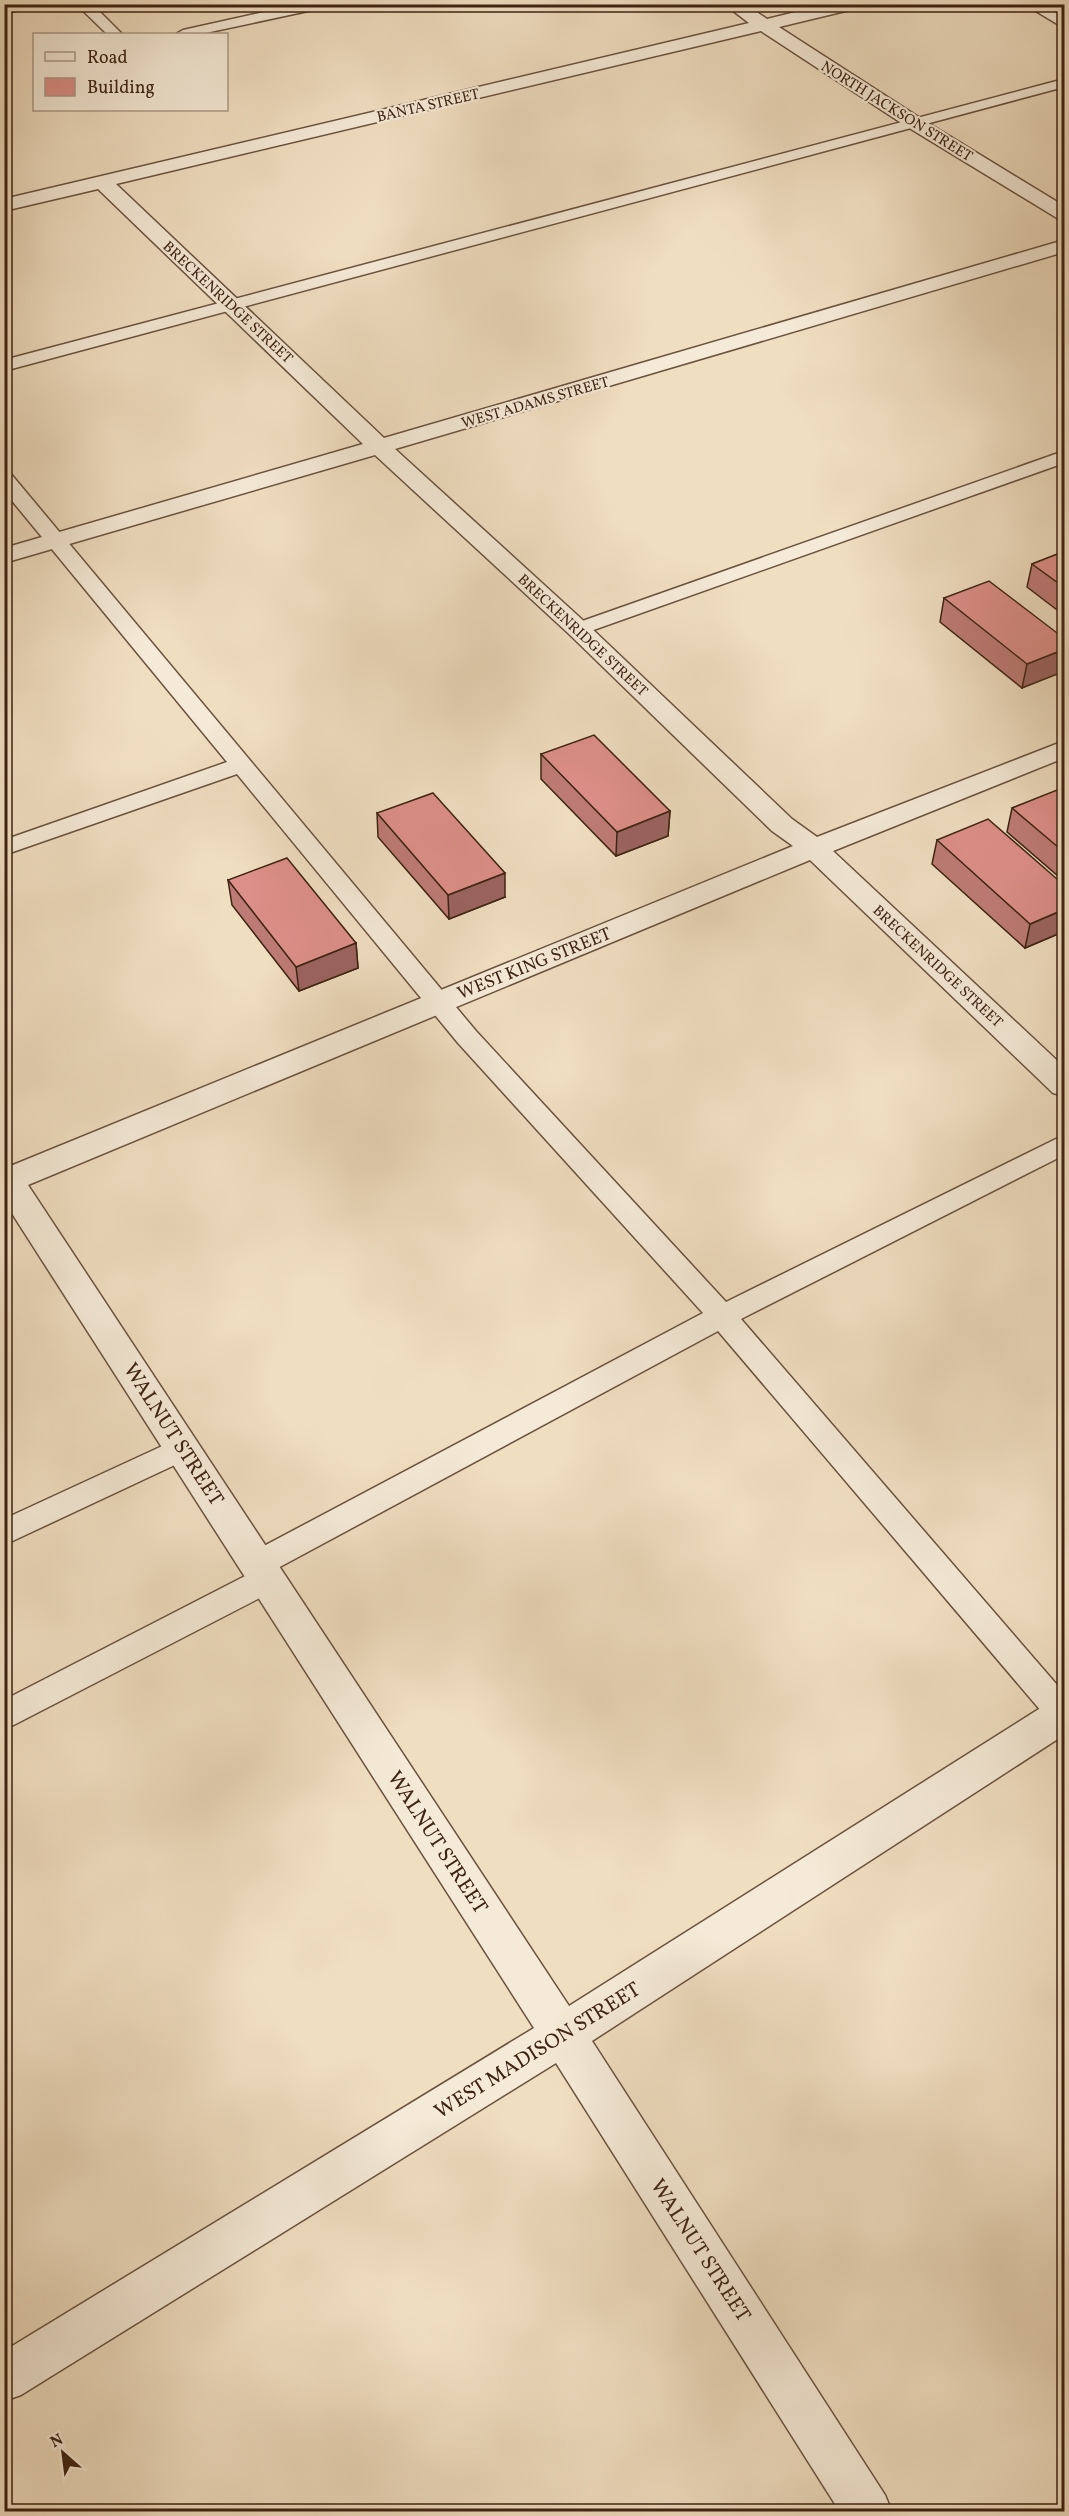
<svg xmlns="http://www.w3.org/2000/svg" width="1069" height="2516" font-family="Vollkorn,serif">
  <rect width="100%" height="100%" fill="#f0dec1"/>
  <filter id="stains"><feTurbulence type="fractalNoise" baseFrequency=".00333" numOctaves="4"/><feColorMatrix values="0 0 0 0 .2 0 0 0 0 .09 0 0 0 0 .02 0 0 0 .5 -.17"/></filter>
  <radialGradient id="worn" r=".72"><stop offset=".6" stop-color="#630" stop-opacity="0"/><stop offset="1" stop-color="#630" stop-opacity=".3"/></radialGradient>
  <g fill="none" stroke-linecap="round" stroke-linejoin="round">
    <g stroke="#6a523e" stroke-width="3">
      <path id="lane" d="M76,4H92L122,34H107Z
        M300,4H329L322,8L201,34H176L183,30Z
        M1024,4H1042L1064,18V28Z
        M1064,79V87L4,371V360Z
        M1064,451V463L585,633H571L568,629L571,625Z
        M4,472L11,474L476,1031L726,1302L1064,1135V1155L741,1319L1064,1693V1729L1053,1725L718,1331L276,1569L283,1579L279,1588L4,1730V1700L249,1574L243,1564L247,1555L703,1313L458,1043L237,774L4,855V840L227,762L4,491Z
        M184,1436L194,1440L198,1448L194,1456L4,1545V1519Z"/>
    </g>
    <g stroke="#6a523e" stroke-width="3">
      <path id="street" d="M4,4H29L27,8L4,14Z
        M724,4H745L767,19L828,4H860L858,8L779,27L920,118L1064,206V220L1057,218L906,126L761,31L116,184L384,438L1064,240V252L395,449L587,624L792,819L817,837L1064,741V758L833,851L1064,1067V1096L1053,1093L810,860L28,1185L569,2006L1050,1702L1064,1697V1735L592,2041L885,2495L892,2512H840L556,2063L21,2395L4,2401V2351L534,2028L4,1201V1162L13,1165L793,846L772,831L569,634L375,455L4,563V548L363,444L98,189L4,211V199L749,23Z"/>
    </g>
    <use href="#lane" fill="#f5ead7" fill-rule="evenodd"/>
    <use href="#street" fill="#f5ead7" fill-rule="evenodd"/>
  </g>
  <path fill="#be7b76" stroke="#3d2312" stroke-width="1.5" d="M1065,551V616L1027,587L1032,564Z
    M944,598L1065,639L1022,688L940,622Z
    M541,754L670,811L668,836L616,856L541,779Z
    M1065,790V882L1007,832L1012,808Z
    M377,813L505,897L449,919L378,837Z
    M937,840L1065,886V931L1025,948L932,864Z
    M228,880L356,943L358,968L299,991L232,905Z"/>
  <path fill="#9b6460" stroke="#3d2312" stroke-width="1.5" d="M1065,649V671L1022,688L1027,664Z
    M670,811L668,836L616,856L617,832Z
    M505,873V897L449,919L448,895Z
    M1065,909V931L1025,948L1030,924Z
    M356,943L358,968L299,991L296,967Z"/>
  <path fill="#dd8f89" stroke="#3d2312" stroke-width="1.5" d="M1065,551V588L1032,564Z
    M989,581L1065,639V649L1027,664L944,598Z
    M594,735L670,811L617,832L541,754Z
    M1062,788L1065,790V853L1012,808Z
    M433,793L505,873L448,895L377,813Z
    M988,819L1065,886V909L1030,924L937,840Z
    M287,858L356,943L296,967L228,880Z"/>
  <g text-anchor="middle" stroke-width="4.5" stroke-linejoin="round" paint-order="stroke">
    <g font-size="15" fill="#3d2312" stroke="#f5ead7">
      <text transform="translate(428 105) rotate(-13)" y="5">BANTA STREET</text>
      <text transform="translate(897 111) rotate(32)" y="5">NORTH JACKSON STREET</text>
      <text transform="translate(228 302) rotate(43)" y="5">BRECKENRIDGE STREET</text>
      <text transform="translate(535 402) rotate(-16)" y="5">WEST ADAMS STREET</text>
      <text transform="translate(583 635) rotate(43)" y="5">BRECKENRIDGE STREET</text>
      <text transform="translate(938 966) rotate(43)" y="5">BRECKENRIDGE STREET</text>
    </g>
    <g font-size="18" fill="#3d2312" stroke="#f5ead7">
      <text transform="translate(534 963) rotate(-22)" y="6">WEST KING STREET</text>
    </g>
    <g font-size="21" fill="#3d2312" stroke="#f5ead7">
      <text transform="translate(174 1434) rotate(57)" y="7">WALNUT STREET</text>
      <text transform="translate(438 1842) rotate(57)" y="7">WALNUT STREET</text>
      <text transform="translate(537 2050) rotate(-32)" y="7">WEST MADISON STREET</text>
      <text transform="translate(701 2250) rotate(57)" y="7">WALNUT STREET</text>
    </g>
  </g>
  <rect width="1069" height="2516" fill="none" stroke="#f0dec1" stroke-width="24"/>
  <rect x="6" y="6" width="1057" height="2504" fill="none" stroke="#3d2312" stroke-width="3"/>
  <rect x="12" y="12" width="1045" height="2492" fill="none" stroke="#3d2312" stroke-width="1.5"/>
  <rect x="33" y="33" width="195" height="78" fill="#f5ead7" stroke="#ab9a88" stroke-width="1.5"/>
  <rect x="45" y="52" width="30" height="9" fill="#f5ead7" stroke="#ab9a88" stroke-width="1.5"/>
  <text x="87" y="63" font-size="18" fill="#3d2312">Road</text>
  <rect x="45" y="78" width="30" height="18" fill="#dd8f89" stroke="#ab9a88" stroke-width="1.5"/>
  <text x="87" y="93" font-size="18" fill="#3d2312">Building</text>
  <g transform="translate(63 2453) rotate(332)" stroke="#f5ead7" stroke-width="4.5" paint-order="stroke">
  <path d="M0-4.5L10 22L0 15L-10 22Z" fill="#3d2312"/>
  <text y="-9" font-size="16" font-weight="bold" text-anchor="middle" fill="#3d2312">N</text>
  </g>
  <rect width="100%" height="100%" filter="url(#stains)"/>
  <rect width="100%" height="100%" fill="url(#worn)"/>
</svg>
